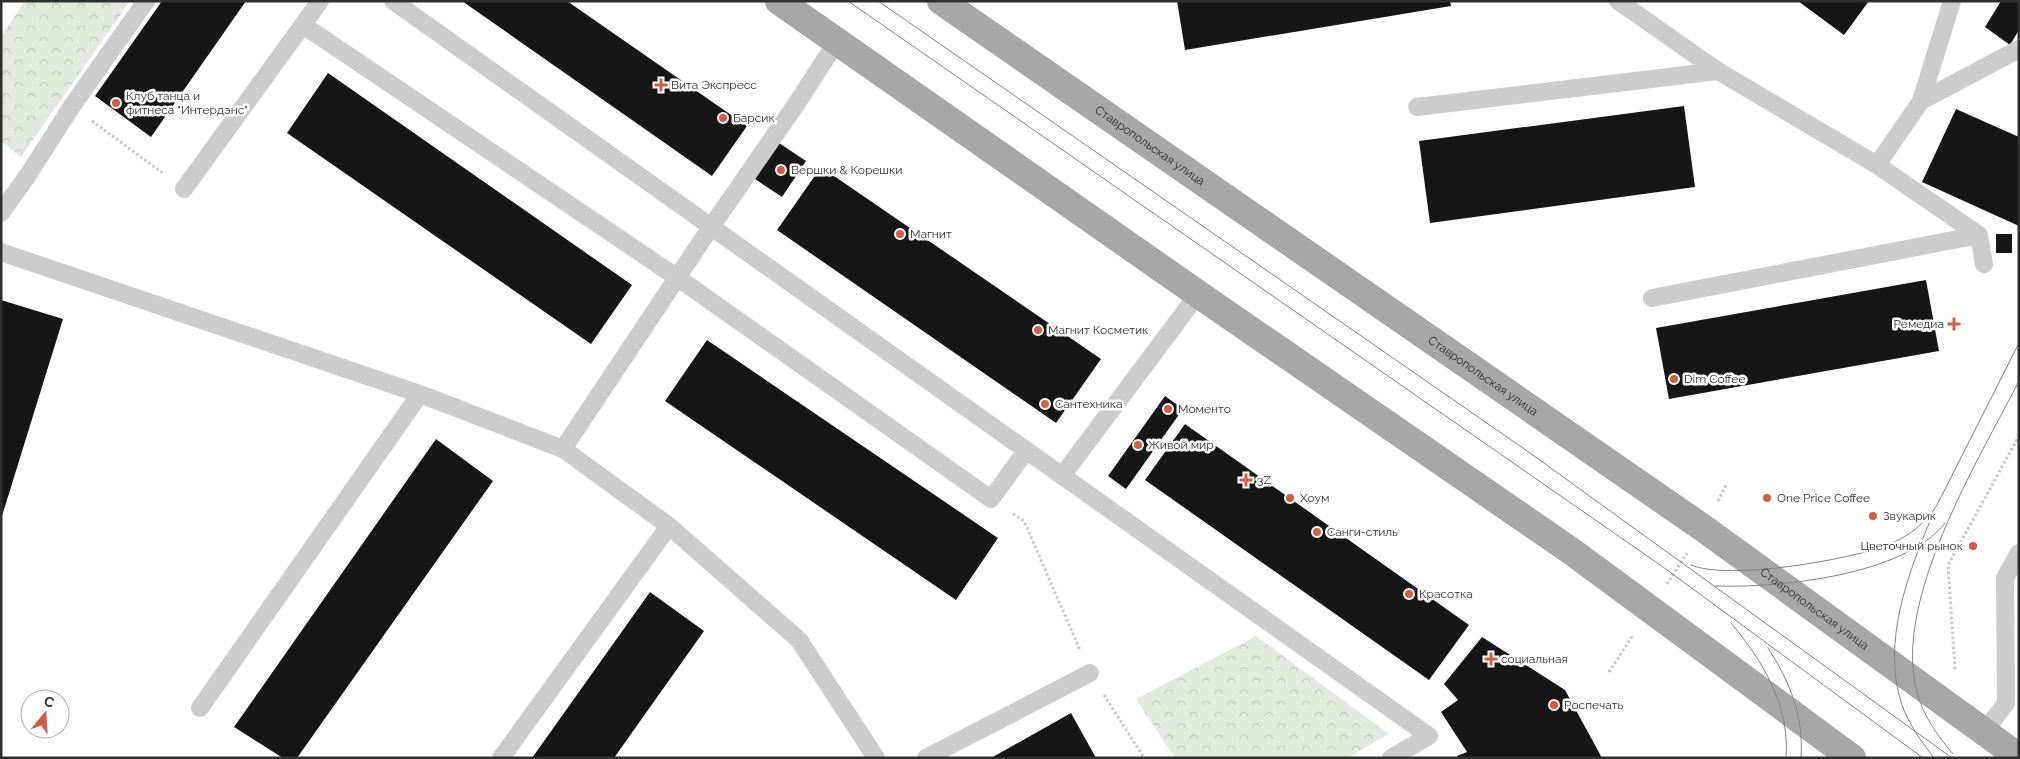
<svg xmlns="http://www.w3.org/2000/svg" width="2020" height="759" font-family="Raleway,sans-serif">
  <defs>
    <pattern id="park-crowns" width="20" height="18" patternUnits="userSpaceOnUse" patternTransform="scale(1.25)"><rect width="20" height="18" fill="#e2eade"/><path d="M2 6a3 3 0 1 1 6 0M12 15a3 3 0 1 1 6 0" fill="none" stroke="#c2c9bf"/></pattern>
  </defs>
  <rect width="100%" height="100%" fill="#fff"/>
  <path fill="url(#park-crowns)" d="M25,1H130L21,157L1,141V37Z
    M1256,636L1389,734L1347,758H1175L1136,699Z"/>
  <path fill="#161616" d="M162,1H246L151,137L95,96Z
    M462,1H567L747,126L712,176Z
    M1177,1H1450L1451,6L1185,50Z
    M1798,1H1869L1844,35Z
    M2001,1H2019V30L2010,45L1985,27Z
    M328,73L632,285L591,344L287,133Z
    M1684,106L1695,187L1430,223L1419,141Z
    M1956,109L2019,137V226L1922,182Z
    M779,143L806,161L782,197L755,179Z
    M821,167L1101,359L1056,423L777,230Z
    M1996,234H2012V253H1996Z
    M1926,280L1939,351L1669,399L1656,328Z
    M1,300L63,319L2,516H1Z
    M707,340L998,538L956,600L665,401Z
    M1165,396L1183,409L1126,489L1108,476Z
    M1185,424L1469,625L1429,680L1145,480Z
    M436,439L493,481L297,758H283L234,727Z
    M650,592L704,631L614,758H532Z
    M1482,637L1565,690L1602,758H1458L1457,756L1467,752L1441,712L1458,700L1444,684Z
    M1071,713L1096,758H991Z"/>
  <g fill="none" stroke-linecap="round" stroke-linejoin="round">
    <path stroke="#c9c9c9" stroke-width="3" stroke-dasharray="2.5 2.5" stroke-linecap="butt" d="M92,121L164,174
      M1718,501L1727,483
      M1013,514L1024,521L1080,650
      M1667,584L1687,553
      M1955,669L1948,565L2019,436
      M1609,672L1633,635
      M1104,695L1144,758"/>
    <path stroke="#ccc" stroke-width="18" d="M393,1L1429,736L1391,758
      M1618,1L1718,71L1877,165L1979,235L1984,264
      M303,25L678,278L991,499L1026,451
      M1921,101L1952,1
      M1417,107L1718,71
      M1877,165L1921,101L2019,49
      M184,189L320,1
      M1,213L28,175L72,106L146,1
      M1,252L420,394L563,449L669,526L799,640L876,758
      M1652,298L1979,235
      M563,449L711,227L797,103L837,41
      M1062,476L1198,294
      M200,708L420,394
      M1984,732L2006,703L2005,578L2019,553
      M501,758L669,526
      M926,758L1090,673"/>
    <g stroke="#a7a7a7" stroke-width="28">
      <path d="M779,1L1198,294L1571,551L1852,758"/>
      <path id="s1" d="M941,1L1703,528L2019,757"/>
    </g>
    <path stroke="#848484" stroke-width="1" d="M848,1L1663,567L1923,758
      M878,1L1530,453L1952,758
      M1932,516C1908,574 1881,643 1902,705C1909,725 1922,742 1934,758
      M1691,565C1727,581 1849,560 1887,545C1908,537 1925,524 1937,505L2019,343
      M1715,586C1778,588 1904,576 1945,523
      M1731,623C1763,661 1790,706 1786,758
      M1768,648C1790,682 1804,716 1801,758
      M1953,754C1938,736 1923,716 1917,692C1892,601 1978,461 2019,381"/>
  </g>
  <g fill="#d05d46" stroke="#fff" stroke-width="2">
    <path d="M658.5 77.5h5v5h5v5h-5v5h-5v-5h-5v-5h5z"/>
    <circle cx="116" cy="103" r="5"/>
    <circle cx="723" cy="118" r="5"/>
    <circle cx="781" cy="170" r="5"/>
    <circle cx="900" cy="234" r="5"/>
    <path d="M1951.5 316.5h5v5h5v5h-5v5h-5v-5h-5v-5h5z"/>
    <circle cx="1038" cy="330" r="5"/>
    <circle cx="1674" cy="379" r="5"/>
    <circle cx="1045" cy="404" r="5"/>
    <circle cx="1168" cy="409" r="5"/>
    <circle cx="1138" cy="445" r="5"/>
    <path d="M1243.5 472.5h5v5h5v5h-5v5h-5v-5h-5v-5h5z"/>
    <circle cx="1290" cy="498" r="5"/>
    <circle cx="1767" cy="498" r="5"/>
    <circle cx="1873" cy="516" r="5"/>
    <circle cx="1317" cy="532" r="5"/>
    <circle cx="1973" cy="546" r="5"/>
    <circle cx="1409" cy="594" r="5"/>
    <path d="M1488.5 651.5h5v5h5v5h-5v5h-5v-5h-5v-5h5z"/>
    <circle cx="1554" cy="705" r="5"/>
  </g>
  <g text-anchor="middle" stroke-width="5" stroke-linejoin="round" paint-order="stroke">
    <g font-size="12" fill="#2f2f2f" stroke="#fff" text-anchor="start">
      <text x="671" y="89">Вита Экспресс</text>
      <text x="126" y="100">Клуб танца и<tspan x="126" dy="14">фитнеса "Интердэнс"</tspan></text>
      <text x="733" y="122">Барсик</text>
      <text x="791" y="174">Вершки &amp; Корешки</text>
      <text x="910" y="238">Магнит</text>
      <text x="1944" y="328" text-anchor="end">Ремедиа</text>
      <text x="1048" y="334">Магнит Косметик</text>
      <text x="1684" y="383">Dim Coffee</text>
      <text x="1055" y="408">Сантехника</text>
      <text x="1178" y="413">Моменто</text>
      <text x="1148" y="449">Живой мир</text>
      <text x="1257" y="484">3Z</text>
      <text x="1300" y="502">Хоум</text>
      <text x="1777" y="502">One Price Coffee</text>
      <text x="1883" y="520">Звукарик</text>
      <text x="1327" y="536">Санги-стиль</text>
      <text x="1963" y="550" text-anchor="end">Цветочный рынок</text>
      <text x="1419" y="598">Красотка</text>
      <text x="1501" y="663">социальная</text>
      <text x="1564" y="709">Роспечать</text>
    </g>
    <g font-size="12" fill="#2f2f2f" stroke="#fff">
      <text dy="4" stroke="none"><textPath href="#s1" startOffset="254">Ставропольская улица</textPath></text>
      <text dy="4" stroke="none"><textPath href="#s1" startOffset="659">Ставропольская улица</textPath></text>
      <text dy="4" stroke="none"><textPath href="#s1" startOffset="1064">Ставропольская улица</textPath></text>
    </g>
  </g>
  <rect width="2020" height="759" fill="none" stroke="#2f2f2f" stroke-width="5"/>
  <g transform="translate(45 714) rotate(18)"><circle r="24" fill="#ffffff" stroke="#acacac"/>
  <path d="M0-4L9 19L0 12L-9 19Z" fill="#d05d46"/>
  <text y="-8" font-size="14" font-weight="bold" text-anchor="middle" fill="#2f2f2f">С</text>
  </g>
</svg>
